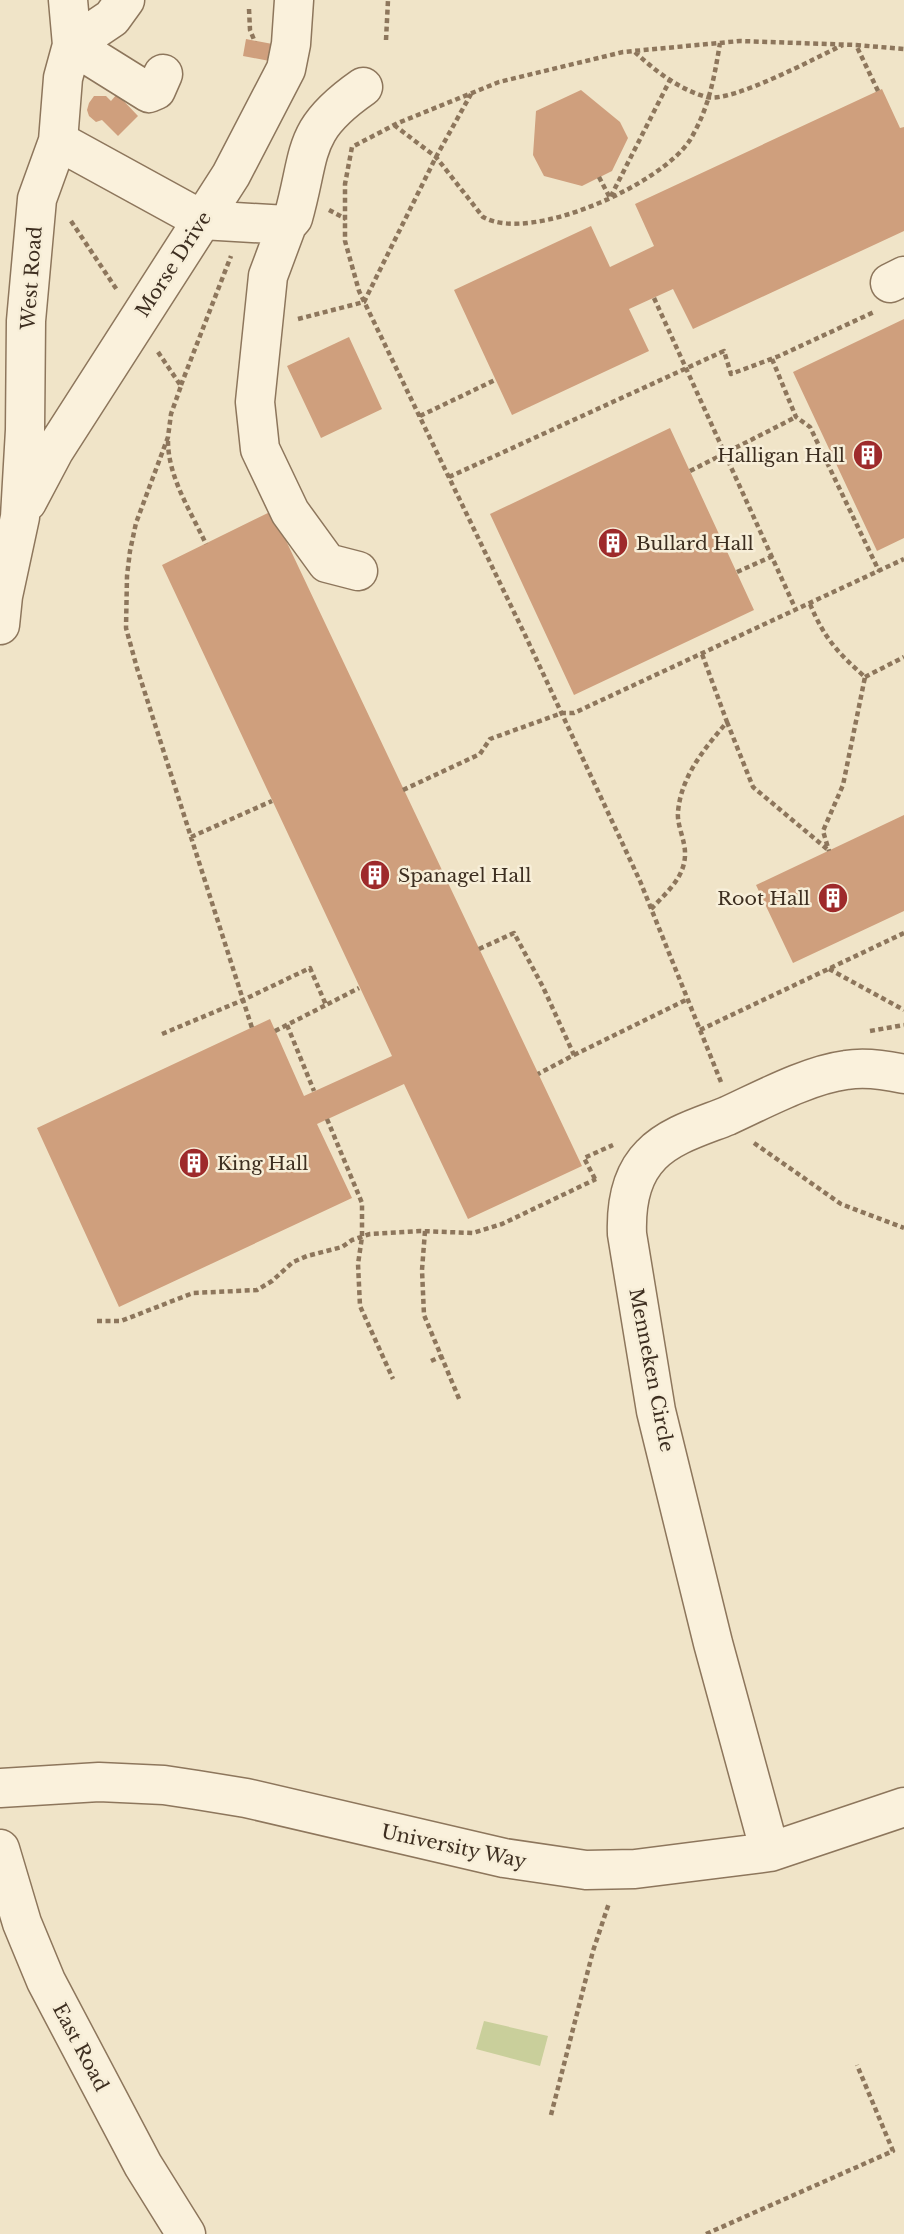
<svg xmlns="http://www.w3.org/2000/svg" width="904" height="2234" font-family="'Libre Baskerville',serif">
  <rect width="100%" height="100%" fill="#f0e4c8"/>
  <path fill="#c9cf9b" d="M484,2021L548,2036L540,2066L476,2049Z"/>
  <path fill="#cf9f7d" d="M246,39L283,46L280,63L243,56Z
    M882,89L900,128L904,127V231L693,329L673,289L629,309L649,351L512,415L454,290L591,226L610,267L654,246L635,204Z
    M581,90L620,122L628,138L612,171L582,186L544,176L533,155L536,111Z
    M117,94L138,116L118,136L102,120L96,122L89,116L87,110L89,103L94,96H106L111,101Z
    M904,319V538L877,551L793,372Z
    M349,337L382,409L321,438L287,366Z
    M670,428L754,610L574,695L490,514Z
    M272,511L582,1166L468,1219L404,1084L317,1124L352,1198L119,1307L37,1128L270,1019L304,1096L392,1056L162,565Z
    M904,815V911L793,963L756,885Z"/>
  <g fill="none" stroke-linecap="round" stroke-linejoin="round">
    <g stroke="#8d765c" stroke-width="41">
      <path id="minor" d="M72,45L149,93L156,90L163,74
        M72,45L112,18L125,0
        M58,141L202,220L287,225L293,218C312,151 300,131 363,87
        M287,225L268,276L255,402L260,449L290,512L327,563L358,571
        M890,283L904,276
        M27,502L54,451L231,175L286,69L291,44L294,0
        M0,625L3,596L20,517L25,430L26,321L37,199L58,141L63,78L72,45L68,0
        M0,1788L99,1782L164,1785L197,1790L246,1798L504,1858L586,1870L635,1869L770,1852L904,1807
        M0,1849L22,1923L46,1981L143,2165L186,2234
        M770,1852L713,1643L656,1411L627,1234C626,1206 630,1176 651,1155C670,1135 702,1126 727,1116C762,1100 808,1075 846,1070C864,1067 886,1070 904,1074"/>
    </g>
    <path stroke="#8d765c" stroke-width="4.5" stroke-dasharray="5 3.5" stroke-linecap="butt" d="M249,9L250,30L255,42
      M386,40L388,0
      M635,52C655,71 680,90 707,97C732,103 817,57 843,45
      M878,91L856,45L904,49
      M394,125L436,157L483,217C531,244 662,184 690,140C709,108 714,79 720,43
      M599,177L610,198L670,80
      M329,210L346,219
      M71,221L117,290
      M654,298L796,610
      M298,319L364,302L436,157L471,94
      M158,352L181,386L171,414L168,437L136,523L130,551L127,576L126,628L137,668L252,1028
      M772,359L796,417L810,427L879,571
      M181,385L231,256
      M420,416L495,380
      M168,441C168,477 191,512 206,544
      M690,471L796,417
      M449,477L724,351L731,374L779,356L874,312
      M737,572L773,556
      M810,604C824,638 838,653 865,677L843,785L823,831L829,851
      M865,677L904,657
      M727,722L753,787L827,849
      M403,790L480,754L490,739L562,713H574L904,559
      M191,837L272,801
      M651,909C669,890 690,873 684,844C682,834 677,822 678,812C681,776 705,748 727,722L702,654
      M479,949L514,933L543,987L574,1055L538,1074
      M829,969L904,1010
      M287,1025L314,1091
      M700,1030L904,933
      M275,1031L326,1005
      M870,1031L904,1025
      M162,1034L243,1000L310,968L326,1005L359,988
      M574,1055L688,999
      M721,1082L640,881L526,637L359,291L345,241V184L352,147L398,123L499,82L623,52L740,41L856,45
      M327,1119L362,1203V1237L358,1264L360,1306L393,1379
      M754,1143L841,1204L904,1228
      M595,1179L584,1158L613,1145
      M425,1231L422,1270L424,1315L460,1401
      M97,1321H121L193,1293L257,1290L272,1281L293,1262L307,1256L342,1247L352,1240L370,1234L420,1231L473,1233L502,1224L596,1179
      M431,1361L442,1356
      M551,2115L593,1951L609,1903
      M706,2234L893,2151L857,2065"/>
    <use href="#minor" stroke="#faf1dc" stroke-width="38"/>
  </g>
  <defs>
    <g id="building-disc" transform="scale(1.575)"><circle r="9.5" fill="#9e2a2b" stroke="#f7eed8"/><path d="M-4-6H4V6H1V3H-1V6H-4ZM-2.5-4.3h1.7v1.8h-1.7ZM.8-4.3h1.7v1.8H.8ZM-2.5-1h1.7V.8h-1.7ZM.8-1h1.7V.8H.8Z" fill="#fff"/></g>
  </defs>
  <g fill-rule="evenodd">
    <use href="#building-disc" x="868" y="455"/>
    <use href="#building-disc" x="613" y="543"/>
    <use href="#building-disc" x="375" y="875"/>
    <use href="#building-disc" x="833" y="898"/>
    <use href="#building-disc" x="194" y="1163"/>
  </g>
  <g text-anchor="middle" stroke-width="5" stroke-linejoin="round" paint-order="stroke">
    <g font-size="19" fill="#3d2e20" stroke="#f7eed8">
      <text transform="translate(173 264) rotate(-57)" y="7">Morse Drive</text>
      <text transform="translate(31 278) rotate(-86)" y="7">West Road</text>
      <text transform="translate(652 1370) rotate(79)" y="7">Menneken Circle</text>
      <text transform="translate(454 1846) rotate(12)" y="7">University Way</text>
      <text transform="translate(81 2047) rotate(62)" y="7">East Road</text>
    </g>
    <g font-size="19" fill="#3d2e20" stroke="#f7eed8" text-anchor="start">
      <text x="845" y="462" text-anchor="end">Halligan Hall</text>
      <text x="636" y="550">Bullard Hall</text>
      <text x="398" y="882">Spanagel Hall</text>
      <text x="810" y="905" text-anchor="end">Root Hall</text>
      <text x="217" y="1170">King Hall</text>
    </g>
  </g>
</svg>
